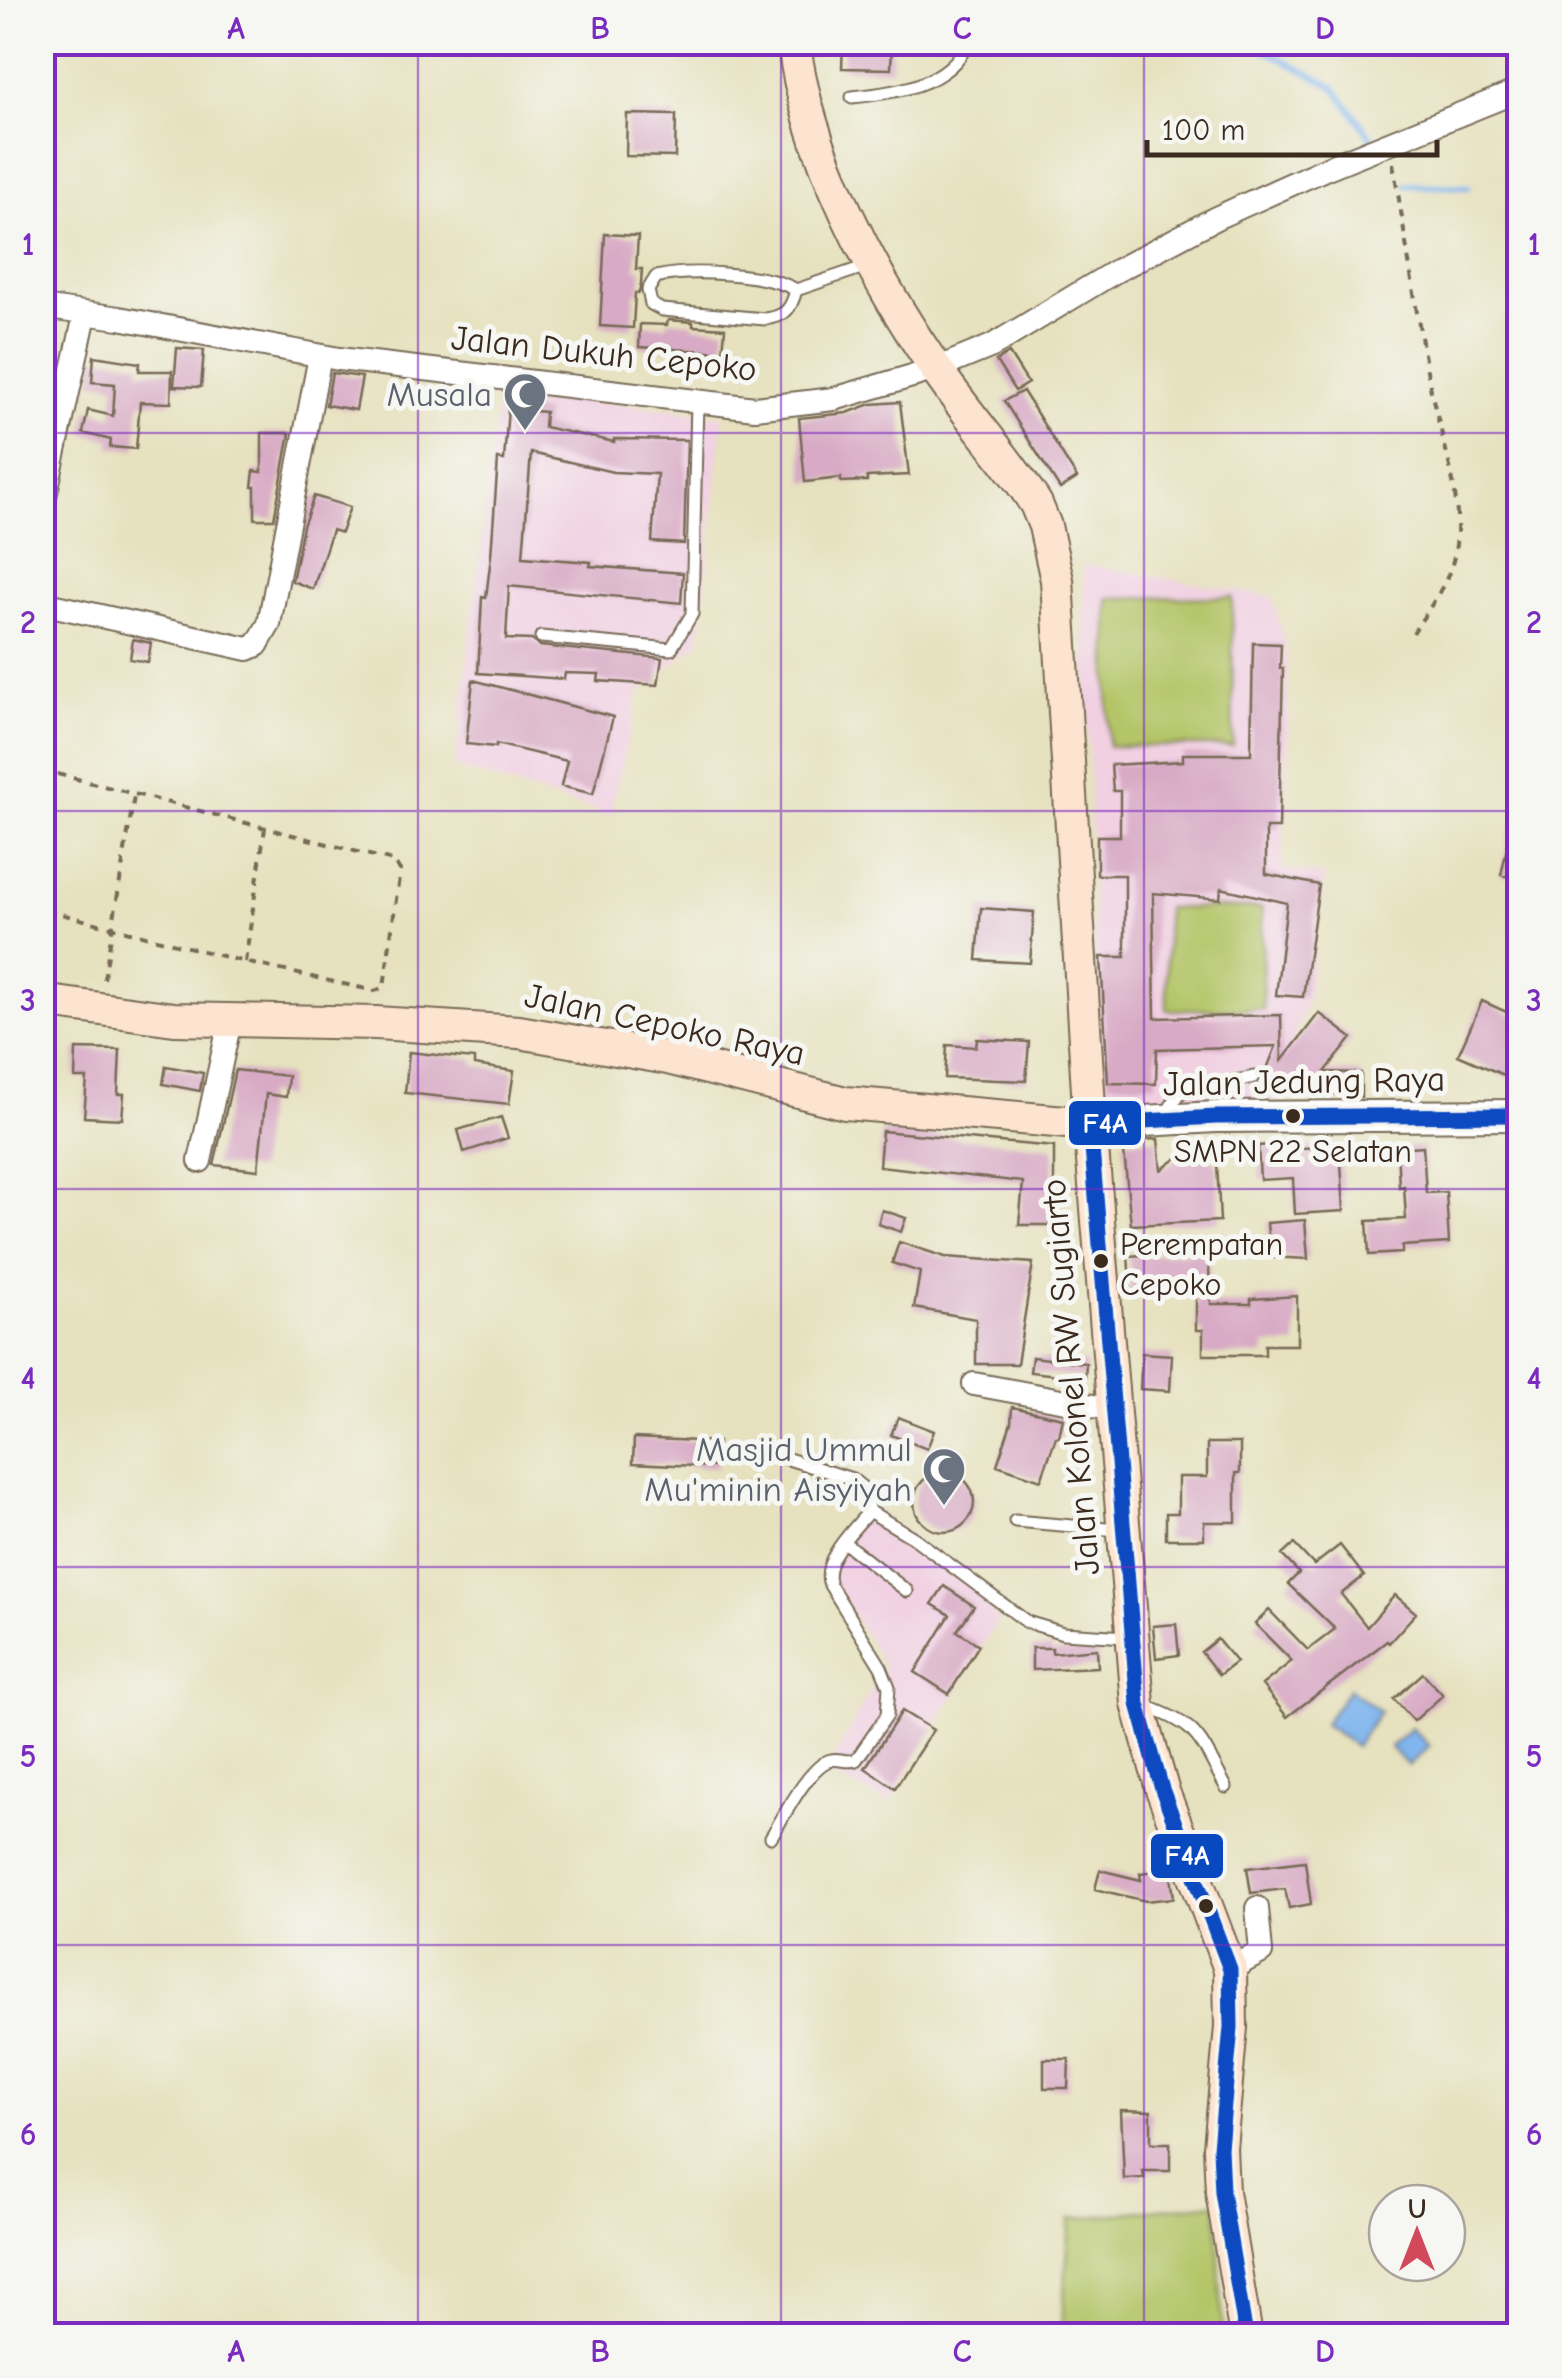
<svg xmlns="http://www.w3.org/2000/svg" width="1562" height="2378" font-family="'Comic Neue',sans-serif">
  <rect width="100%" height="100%" fill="#f6f6f2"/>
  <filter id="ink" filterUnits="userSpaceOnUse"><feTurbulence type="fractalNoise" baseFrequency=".01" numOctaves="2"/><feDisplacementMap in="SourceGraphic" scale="20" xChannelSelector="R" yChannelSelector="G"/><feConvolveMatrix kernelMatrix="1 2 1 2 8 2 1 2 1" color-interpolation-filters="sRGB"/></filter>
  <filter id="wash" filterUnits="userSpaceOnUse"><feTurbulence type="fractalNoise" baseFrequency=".0048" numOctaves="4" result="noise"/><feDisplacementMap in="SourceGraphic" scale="40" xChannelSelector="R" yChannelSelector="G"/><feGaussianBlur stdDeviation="2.25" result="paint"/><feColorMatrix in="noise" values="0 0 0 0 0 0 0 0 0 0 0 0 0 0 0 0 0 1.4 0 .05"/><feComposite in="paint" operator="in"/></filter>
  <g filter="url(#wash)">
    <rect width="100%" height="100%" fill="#e6e1be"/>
    <path fill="#f1d0e2" d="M499,388L723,416L700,641L639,692L610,815L455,767Z
      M1083,564L1272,597L1286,648L1289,725L1282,869L1325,876L1308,997L1273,1102L1099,1110Z
      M864,1502L984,1592L998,1620L889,1803L826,1774L884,1665L821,1564Z"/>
    <path fill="#b4c568" stroke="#787843" stroke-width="2.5" d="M1232,597L1233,746H1108V598Z
      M1166,908H1262L1263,1009L1167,1010Z
      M1216,2203L1223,2335L1061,2336L1070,2219Z"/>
    <path fill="#80b5ee" stroke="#5e7086" stroke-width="2.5" d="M1349,1689L1380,1711L1355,1746L1324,1724Z
      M1411,1728L1429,1746L1408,1766L1390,1747Z"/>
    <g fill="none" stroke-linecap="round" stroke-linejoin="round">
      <path stroke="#80b5ee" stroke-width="6" d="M1250,42L1334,87L1373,140
        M1406,185L1468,187"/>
    </g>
    <g id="blocks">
      <path fill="#d8aac5" d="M843,42H892L891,69L842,68Z
        M627,114L676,115L675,157L626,156Z
        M605,234L638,236L636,269H642L641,283L639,293H635L633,328L600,326Z
        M668,320L693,322V326L725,328L723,352L639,347L640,324L667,325Z
        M177,348L204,350L201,387L174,386Z
        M1009,353L1028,383L1015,391L996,361Z
        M94,356L140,363L139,371H172L171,403L140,402L136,449L110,447L111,440L83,433L88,410L113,416L115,384L92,382Z
        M332,373L362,377L356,410L326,405Z
        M1023,391L1077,478L1060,489L1004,401Z
        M900,402L909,475L867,477V481L841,482V478L805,482L799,418L847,413L871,404Z
        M508,409L545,412L544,427L614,442V439L687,440L684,544L652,542L657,474L613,472L531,453L523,557L591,562L590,566L683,573L681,603L509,586L506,639L532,640L540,646L662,658L658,685L598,681L599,674L565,673L564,679L478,673L482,597L486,598L491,556L498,459L504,460Z
        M262,433H290L274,519H255V487H252L254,471L262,472Z
        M314,496L350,507L341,533L332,530L313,589L292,581L303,526Z
        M133,639L151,643L148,662L130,659Z
        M1253,643L1281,644L1280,668H1283L1279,828H1266V874L1319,885L1303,997L1276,995L1287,903L1221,888L1220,899L1153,893L1155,1018L1281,1015L1282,1061L1319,1013L1352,1038L1325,1072L1361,1073V1097H1342L1300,1080L1295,1092L1263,1079L1276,1046L1157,1049L1156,1084L1108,1083L1101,957H1125V875H1097V836H1120V791H1113L1111,765L1183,761V754H1251Z
        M473,680L613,717L593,794L561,786L567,761L496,744V747L466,744Z
        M1513,821L1520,822V879L1501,875Z
        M981,908L1034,912L1030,963L977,960Z
        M1482,1001L1520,1018V1057L1510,1078L1458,1055Z
        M977,1039L1029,1042L1026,1081L945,1078L947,1045L976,1047Z
        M76,1049L120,1050L118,1094H124L122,1119L84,1117L87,1078H75Z
        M409,1052L474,1059V1065L514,1071L509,1104L405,1093Z
        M166,1066L203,1073L200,1091L163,1084Z
        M235,1070L288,1076L286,1097L266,1094L258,1170L214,1165Z
        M501,1117L508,1138L464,1152L458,1130Z
        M882,1131L1054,1147V1225H1019L1023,1182L879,1166Z
        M1158,1139L1161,1170L1189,1149L1217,1163L1220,1221L1131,1225L1123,1141Z
        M1282,1144V1149L1340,1146L1344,1211L1295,1214L1293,1178L1260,1180L1258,1146Z
        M1423,1146L1426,1193L1446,1192L1449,1243L1402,1246V1253L1369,1255L1367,1221L1406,1219L1404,1186L1399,1187L1397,1148Z
        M882,1210L906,1218L901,1232L878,1224Z
        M1305,1220L1308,1259L1270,1257L1267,1223Z
        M899,1242L945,1257L1033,1263L1017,1364H976V1319L914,1308L920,1272L892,1263Z
        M1208,1251L1211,1304H1251V1299L1297,1296V1345H1265V1355H1203V1330H1196V1291L1131,1295L1128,1256Z
        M1142,1353L1172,1355L1170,1391L1140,1389Z
        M1032,1357L1086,1363L1085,1378L1030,1372Z
        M1012,1407L1063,1418L1059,1437H1056L1041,1480L997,1465L1011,1423Z
        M898,1417L934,1431L927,1449L891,1435Z
        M634,1438L718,1442L717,1467L633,1463Z
        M1207,1443H1240V1473H1236V1522H1204V1539H1166V1513H1178V1477H1207Z
        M914 1502a30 30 0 1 1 60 0a30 30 0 1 1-60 0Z
        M1294,1544L1314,1565L1340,1545L1364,1576L1341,1594L1367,1627L1395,1595L1416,1613L1389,1643L1387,1641L1287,1717L1262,1685L1292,1661L1255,1624L1269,1610L1308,1650L1335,1629L1288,1584L1299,1573L1282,1555Z
        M944,1586L974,1606L957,1631L979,1645L949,1694L915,1672L950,1615L932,1604Z
        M1176,1624L1179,1655L1156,1658L1153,1626Z
        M1217,1639L1236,1662L1219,1675L1201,1652Z
        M1032,1648H1052V1653L1097,1649L1098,1667L1032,1670Z
        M1423,1673L1443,1695L1414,1721L1394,1699Z
        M902,1711L933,1730L895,1788L865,1768Z
        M1305,1861L1311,1904L1289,1908L1285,1889L1251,1893L1247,1868Z
        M1170,1869L1174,1898L1146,1901L1095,1889L1100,1870L1141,1880L1140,1873Z
        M1044,2059H1069L1068,2088H1044Z
        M1121,2110L1151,2111V2143H1170V2171H1143L1144,2178L1124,2179Z"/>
    </g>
  </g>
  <g filter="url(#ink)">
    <use href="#blocks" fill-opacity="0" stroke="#776a56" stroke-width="2.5"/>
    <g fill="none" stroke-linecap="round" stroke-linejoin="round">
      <g stroke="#776a56" stroke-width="15">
        <path id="service" d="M852,97C894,93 949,86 968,42
          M796,290C791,310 785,316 765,319L662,310L651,304L648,290L656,277C689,269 768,273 796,290L870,265
          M541,637L671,649L692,614L697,401
          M1169,1116L1171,1106L1180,1093L1254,1077
          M769,1453L852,1479L862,1487L869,1511L914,1538L1027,1622L1063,1633L1127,1637
          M1015,1521L1118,1530
          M845,1543L907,1591
          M1142,1705C1200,1725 1198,1736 1226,1787
          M771,1837C782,1820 810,1764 831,1760C840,1758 846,1763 856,1760L887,1715L889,1687L881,1667L830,1585C820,1560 854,1530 869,1511"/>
      </g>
      <g stroke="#776a56" stroke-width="26">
        <path id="minor" d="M42,307L119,318L339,359L755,408L834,399L936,369L992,346L1116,271L1216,218L1327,168L1520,90
          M42,510L85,315
          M42,603L248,649L257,645L269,624L320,356
          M200,1161L230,1021
          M974,1384L1115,1410
          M1230,1969L1261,1952L1257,1908"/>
      </g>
      <g stroke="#776a56" stroke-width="34">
        <path id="tertiary" d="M1090,1124L1216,1117L1520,1115"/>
      </g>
      <g stroke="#776a56" stroke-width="36">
        <path id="secondary" d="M794,42C806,152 874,279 936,369C967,415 1006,457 1036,504L1045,526L1057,580L1090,1124L1138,1704L1162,1789L1230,1969L1231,2027L1220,2148L1222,2192L1246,2336
          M42,1001L174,1019L376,1023L519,1032L668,1058L845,1103L1090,1124"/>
      </g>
      <path stroke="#776a56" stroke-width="4" stroke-dasharray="8 8" stroke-linecap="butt" d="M1393,163C1405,234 1415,305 1428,376C1438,432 1465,493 1455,551C1451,580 1429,608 1413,633
        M42,770L393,861L400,870L384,987L375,991L245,962L42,909
        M245,962L265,828
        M104,979L134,796
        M1466,2336L1486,2323"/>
      <use href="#service" stroke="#fff" stroke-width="11"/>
      <use href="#minor" stroke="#fff" stroke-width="22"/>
      <use href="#tertiary" stroke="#fff" stroke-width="30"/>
      <use href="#secondary" stroke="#fde4d0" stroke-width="32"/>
      <g stroke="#f6f6f2" stroke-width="22">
        <path id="bus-1" d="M1246,2336L1222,2192L1220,2148L1231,2027L1230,1969L1162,1789L1138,1704L1090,1124L1216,1117L1520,1115"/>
      </g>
      <use href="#bus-1" stroke="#0849c0" stroke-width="15"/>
    </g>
  </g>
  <path fill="none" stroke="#7b2cbf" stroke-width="2.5" stroke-opacity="0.55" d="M418,42V2336M781,42V2336M1144,42V2336M42,433H1520M42,811H1520M42,1189H1520M42,1567H1520M42,1945H1520"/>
  <defs>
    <g id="mosque-pin" transform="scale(2.25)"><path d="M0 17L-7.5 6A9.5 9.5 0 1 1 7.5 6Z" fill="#6b7280" stroke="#f6f6f2"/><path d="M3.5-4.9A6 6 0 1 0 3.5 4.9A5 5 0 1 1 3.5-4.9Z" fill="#fff"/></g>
  </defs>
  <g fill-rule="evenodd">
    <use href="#mosque-pin" x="525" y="394"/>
    <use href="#mosque-pin" x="944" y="1469"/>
  </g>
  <g fill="#3b2a1e" stroke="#f6f6f2" stroke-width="4">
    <circle cx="1293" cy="1116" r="9"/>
    <circle cx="1101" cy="1261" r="9"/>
    <circle cx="1206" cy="1906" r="9"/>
  </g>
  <g text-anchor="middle" stroke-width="10" stroke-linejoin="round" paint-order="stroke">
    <g font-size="32" fill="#3b2a1e" stroke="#f6f6f2">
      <text x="1293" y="1162">SMPN 22 Selatan</text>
      <text x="1120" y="1255" text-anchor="start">Perempatan<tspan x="1120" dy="40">Cepoko</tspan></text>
    </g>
    <g font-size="35" fill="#3b2a1e" stroke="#f6f6f2">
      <text transform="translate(604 353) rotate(6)" y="12">Jalan Dukuh Cepoko</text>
      <text transform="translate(665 1024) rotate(12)" y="12">Jalan Cepoko Raya</text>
      <text transform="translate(1304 1081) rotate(-1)" y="12">Jalan Jedung Raya</text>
      <text transform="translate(1070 1377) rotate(-95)" y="12">Jalan Kolonel RW Sugiarto</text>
    </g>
    <g font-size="35" fill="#5b616d" stroke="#f6f6f2" text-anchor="end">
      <text x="492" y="406">Musala</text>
      <text x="912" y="1461">Masjid Ummul<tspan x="912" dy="40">Mu'minin Aisyiyah</tspan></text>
    </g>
  </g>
  <g stroke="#f6f6f2" stroke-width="4">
    <rect x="1067" y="1099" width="76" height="48" rx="10" fill="#0849c0"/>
    <rect x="1149" y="1832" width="76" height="48" rx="10" fill="#0849c0"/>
  </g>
  <g font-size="28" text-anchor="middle" font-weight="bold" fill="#fff">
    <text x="1105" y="1133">F4A</text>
    <text x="1187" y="1865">F4A</text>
  </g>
  <rect width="1562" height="2378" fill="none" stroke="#f6f6f2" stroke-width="110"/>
  <g transform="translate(1417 2233)"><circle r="48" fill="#f6f6f2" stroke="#aba49d" stroke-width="2.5"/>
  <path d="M0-8L18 38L0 25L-18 38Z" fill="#d1495b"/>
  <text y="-15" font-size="28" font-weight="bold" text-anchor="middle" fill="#3b2a1e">U</text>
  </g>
  <path d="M1147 140v15h290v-15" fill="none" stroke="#3b2a1e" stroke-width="5"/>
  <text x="1162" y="140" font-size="30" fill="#3b2a1e" stroke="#f6f6f2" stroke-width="8" paint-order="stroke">100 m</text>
  <rect x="55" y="55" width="1452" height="2268" fill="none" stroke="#7b2cbf" stroke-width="4"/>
  <g font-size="32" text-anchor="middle" font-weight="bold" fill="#7b2cbf">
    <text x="236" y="39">A</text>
    <text x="600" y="39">B</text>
    <text x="962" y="39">C</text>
    <text x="1325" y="39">D</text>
    <text x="28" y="255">1</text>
    <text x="1534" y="255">1</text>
    <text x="28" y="633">2</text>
    <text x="1534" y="633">2</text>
    <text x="28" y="1011">3</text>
    <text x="1534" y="1011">3</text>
    <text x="28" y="1389">4</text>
    <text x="1534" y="1389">4</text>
    <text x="28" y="1767">5</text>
    <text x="1534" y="1767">5</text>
    <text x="28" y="2145">6</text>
    <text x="1534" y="2145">6</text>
    <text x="236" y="2362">A</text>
    <text x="600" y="2362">B</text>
    <text x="962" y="2362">C</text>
    <text x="1325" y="2362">D</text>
  </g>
</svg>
